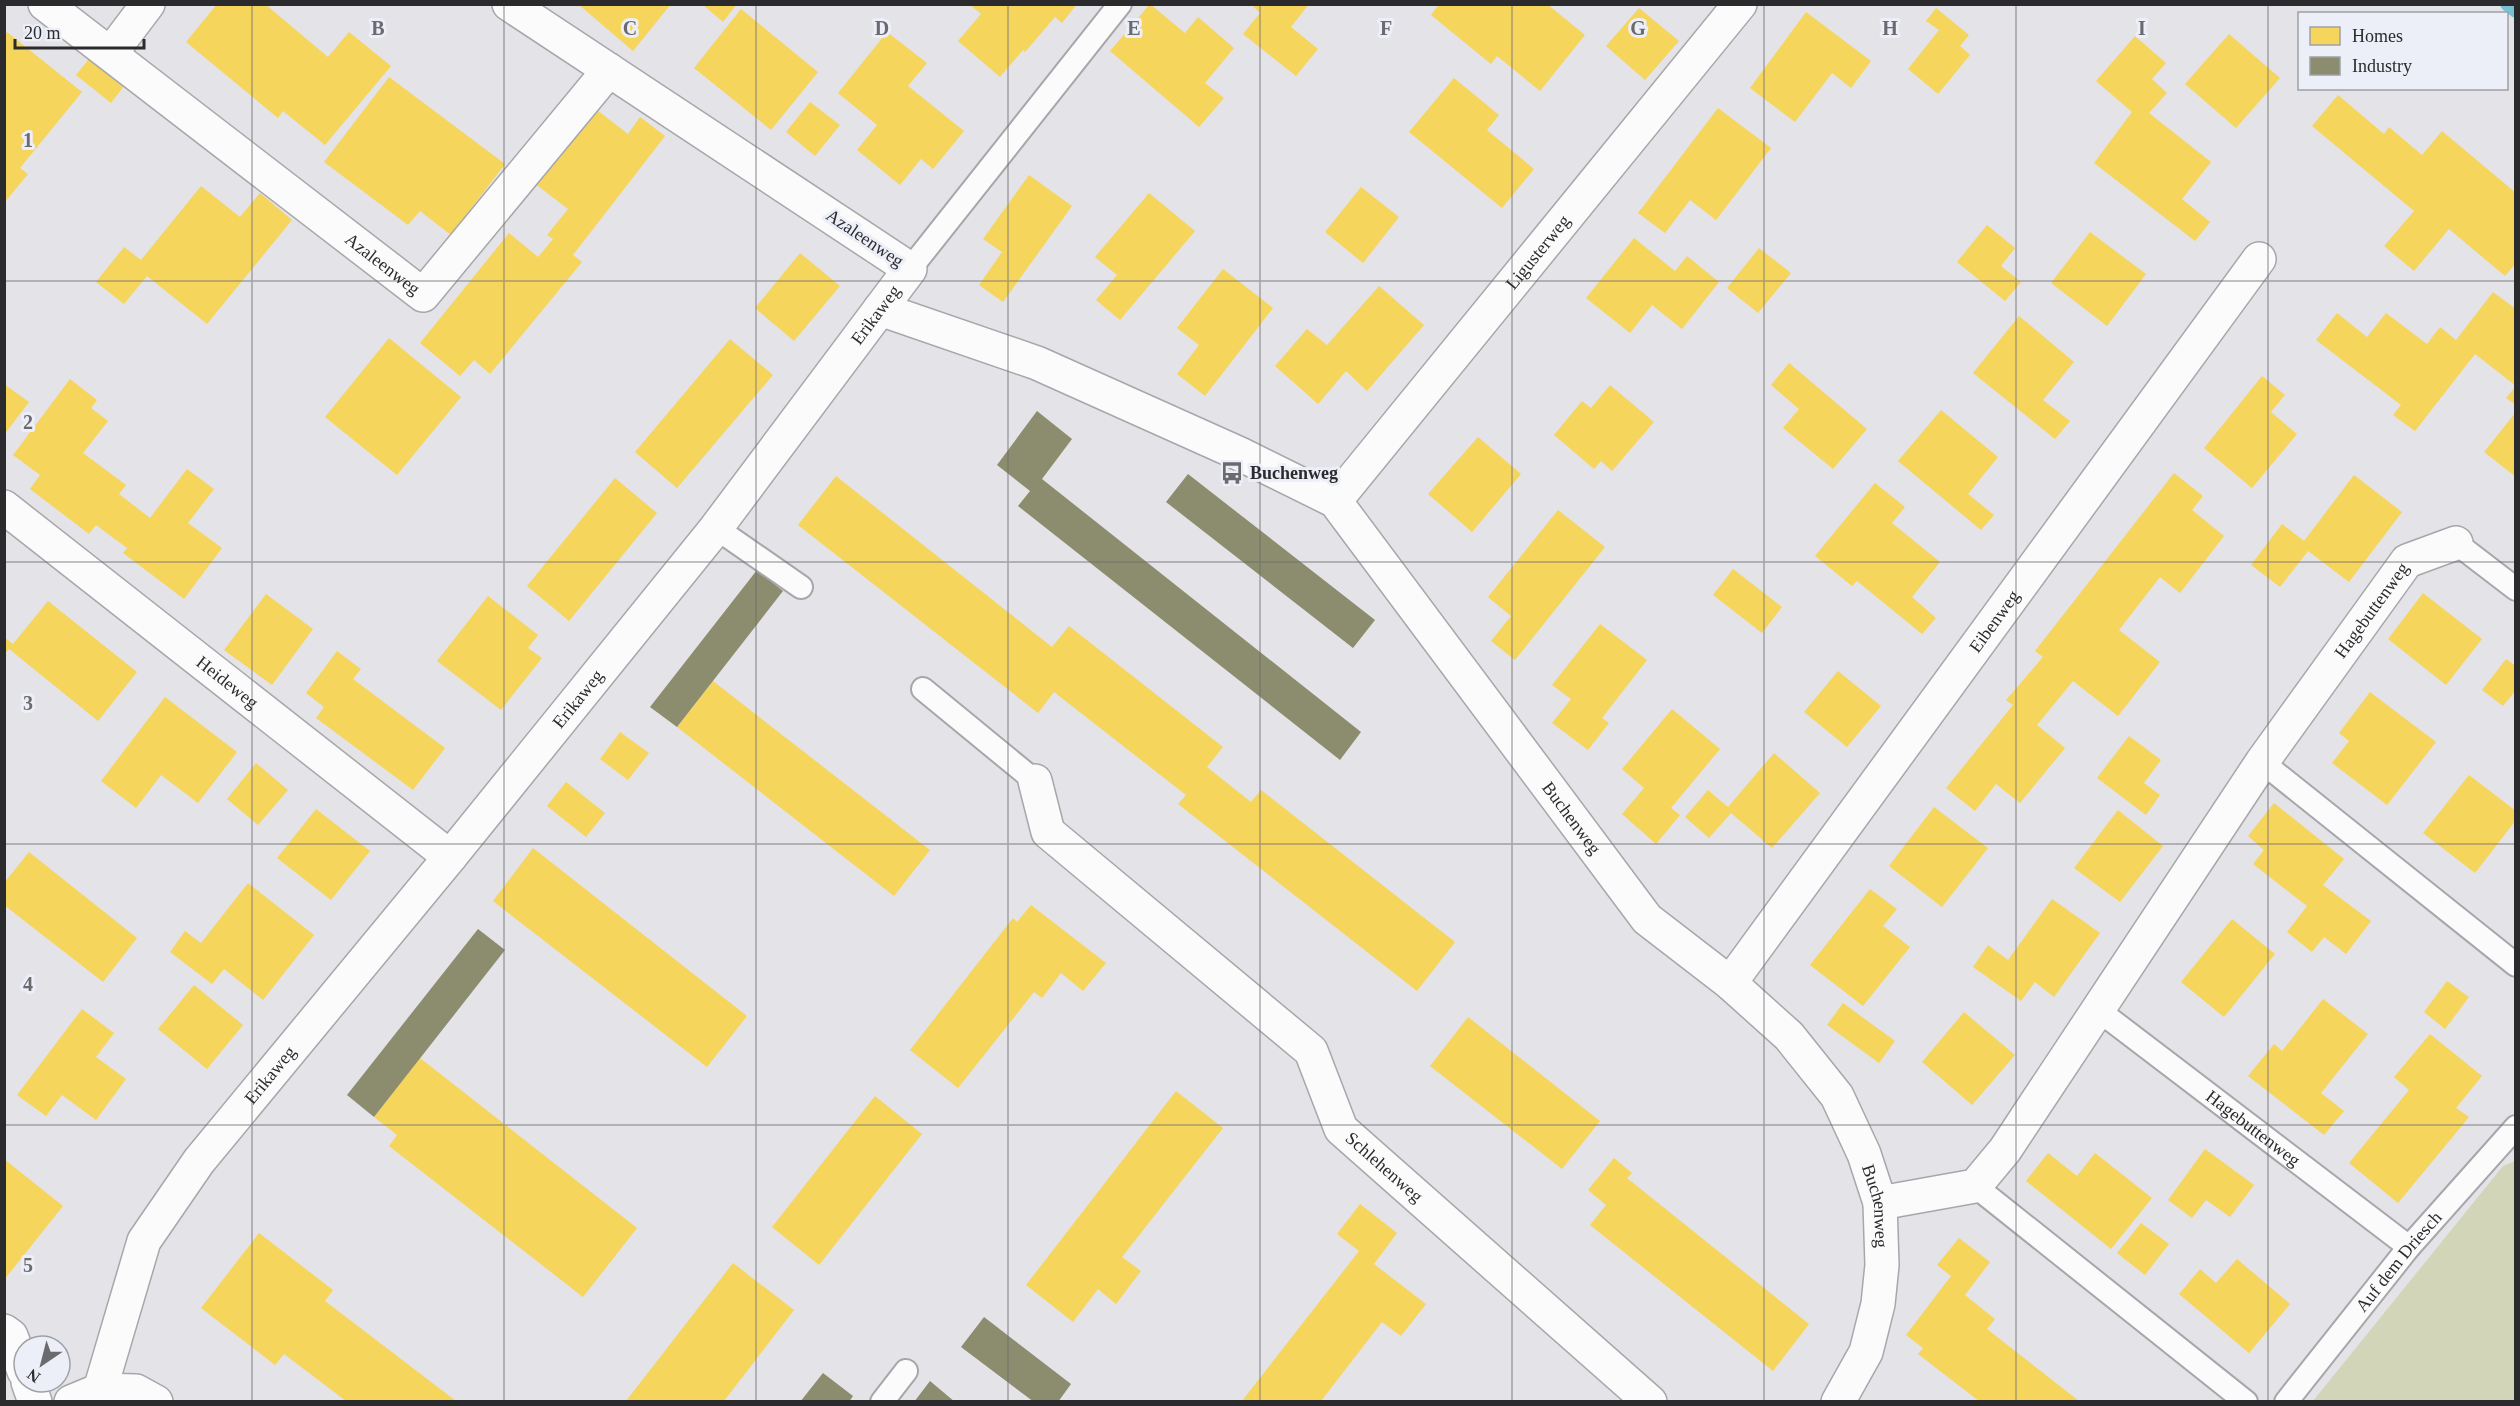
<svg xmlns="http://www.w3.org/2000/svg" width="2520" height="1406" font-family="'Times New Roman',serif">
  <rect width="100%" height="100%" fill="#e3e3e8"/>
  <path fill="#d3d5b9" d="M2515,1161V1401H2313L2503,1166Z"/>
  <path fill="#f6d55c" d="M217,4H265L328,57L349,32L391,66L325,145L283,111L278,118L186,42Z
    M578,4H671L633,51Z
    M702,4H737L723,22Z
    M969,4H1077L1062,23L1055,17L1025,52L1023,50L1000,77L958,41L981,14Z
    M1150,4L1185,33L1198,17L1234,48L1205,83L1224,98L1199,127L1110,51Z
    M1251,4H1309L1291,27L1318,49L1296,76L1243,34L1260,13Z
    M1439,4H1547L1585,35L1540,91L1497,56L1491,64L1431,15Z
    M1639,8L1679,41L1645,80L1606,46Z
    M1936,8L1969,35L1960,46L1970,55L1938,94L1908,69L1939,30L1926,21Z
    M741,9L818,72L771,130L694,68Z
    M1806,12L1871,61L1851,88L1832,73L1795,122L1750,88Z
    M7,32L82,92L20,168L28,174L5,202V35Z
    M887,32L927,63L908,86L964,131L933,169L921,159L900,185L857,150L877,125L838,93Z
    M2229,34L2280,78L2236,128L2185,84Z
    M2135,36L2166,63L2152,79L2167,93L2149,113L2211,162L2182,199L2210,222L2195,241L2094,163L2132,112L2096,81Z
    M92,55L127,82L111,103L76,75Z
    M389,77L505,164L451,235L420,211L408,225L324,162Z
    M1454,78L1499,115L1487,130L1534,169L1502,208L1409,132Z
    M2338,95L2384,134L2389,127L2422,155L2442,131L2516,193V263L2505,276L2449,229L2414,271L2384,246L2414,211L2312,126Z
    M810,102L840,125L815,156L786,132Z
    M593,107L628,134L640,117L665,136L573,255L582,262L490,374L474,360L460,376L420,343L509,233L538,257L553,239L547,235L568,209L534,183Z
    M1718,108L1771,148L1716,220L1690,200L1665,233L1638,213Z
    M1029,175L1072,206L1003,302L979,285L1002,252L983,239Z
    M201,186L240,217L260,193L292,220L207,324L147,276L124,304L96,282L124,247L141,260Z
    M1361,187L1399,217L1363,263L1325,232Z
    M1149,193L1195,231L1120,320L1096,300L1117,275L1095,257Z
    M1987,225L2015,248L2001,266L2021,282L2005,301L1957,262Z
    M2090,232L2146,274L2107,326L2051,283Z
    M1634,238L1675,271L1687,256L1719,282L1682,329L1652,305L1630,333L1586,298Z
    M1759,248L1791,273L1758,313L1727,288Z
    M800,253L840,286L794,341L755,308Z
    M1223,269L1273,308L1205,396L1177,374L1199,345L1177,328Z
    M1379,286L1424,325L1367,391L1346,371L1318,404L1275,366L1307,329L1327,345Z
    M2493,292L2516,309V386L2475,354L2415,431L2393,415L2401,405L2316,340L2337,313L2367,337L2386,313L2427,344L2440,327L2456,340Z
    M2019,316L2074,362L2043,400L2070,421L2055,439L1973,373Z
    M389,338L461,397L397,475L325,417Z
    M730,339L773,375L677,488L635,452Z
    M1789,363L1867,429L1833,469L1783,428L1799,409L1771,385Z
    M2262,376L2285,395L2271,412L2297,434L2252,488L2204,448Z
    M70,379L97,400L91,408L108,421L83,453L126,485L119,494L150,518L187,469L214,489L188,523L222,548L184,599L123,553L127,548L96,525L89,534L30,489L40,475L13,455Z
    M4,384L29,402L4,435Z
    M1610,385L1654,422L1612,471L1601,461L1594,469L1554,435L1582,401L1591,408Z
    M2516,386V405L2506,398Z
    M1941,410L1998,457L1968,494L1994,515L1981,530L1898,461Z
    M2516,412V477L2484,452Z
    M1478,437L1521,474L1472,532L1428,494Z
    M2174,473L2203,496L2192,510L2224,536L2180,593L2160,577L2119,630L2160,662L2118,716L2073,681L2037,725L2065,748L2020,803L1996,784L1975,811L1946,788L2013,705L2006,700L2043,657L2035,651Z
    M2354,475L2402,512L2349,582L2308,551L2280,587L2251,565L2282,524L2304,541Z
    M836,476L1052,647L1069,626L1223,747L1207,767L1251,802L1261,790L1455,942L1417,991L1178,804L1186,795L1054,692L1038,713L798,525Z
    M615,478L657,513L569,621L527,586Z
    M1875,483L1905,507L1892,523L1940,562L1912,597L1936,618L1922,634L1857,581L1852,586L1815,556Z
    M1558,510L1605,547L1515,660L1491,641L1511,616L1488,597Z
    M1733,569L1782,607L1762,633L1713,595Z
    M2423,593L2482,639L2446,685L2388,639Z
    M266,594L313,629L272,685L224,650Z
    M488,596L538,635L528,648L542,658L501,710L437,661Z
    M48,601L137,672L98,721L9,649L4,655V637L13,644Z
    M1600,624L1647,660L1602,718L1609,723L1588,750L1552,723L1571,699L1552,685Z
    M337,651L361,669L353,679L445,748L413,790L316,718L324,707L306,693Z
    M2506,659L2516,666V690L2503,706L2482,690Z
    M1838,671L1881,706L1847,747L1804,712Z
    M713,681L930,850L894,896L677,727Z
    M2370,692L2436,742L2387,805L2332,763L2349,741L2339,733Z
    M165,697L237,752L198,803L161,775L136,808L101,781Z
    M1672,709L1720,749L1671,808L1680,815L1656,844L1622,814L1644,788L1622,769Z
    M620,732L649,753L628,780L600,759Z
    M2129,736L2161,760L2144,783L2160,795L2146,815L2097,778Z
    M1774,753L1820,793L1772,848L1731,813L1709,838L1685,817L1708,790L1728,807Z
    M256,763L288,790L258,825L227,799Z
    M2469,775L2516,811V820L2475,873L2423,833Z
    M566,782L605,813L586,837L547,806Z
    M2274,803L2344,859L2323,885L2371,921L2346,954L2324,937L2312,952L2287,932L2307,906L2253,864L2264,850L2248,836Z
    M1934,807L1988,848L1942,907L1889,866Z
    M316,809L370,851L331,900L277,858Z
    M2118,810L2163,846L2120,902L2074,868Z
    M533,848L747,1016L707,1067L493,901Z
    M29,852L137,938L103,982L4,905V883Z
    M248,883L314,935L263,1000L224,969L212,984L170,952L185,931L201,943Z
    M1870,889L1897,909L1883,926L1910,947L1863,1006L1810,965Z
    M2052,899L2100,933L2054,997L2035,982L2021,1001L1973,967L1988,945L2008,960Z
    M1031,905L1106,963L1083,991L1061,973L1042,998L1034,992L958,1088L910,1050L1013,918L1017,922Z
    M2232,919L2275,954L2224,1017L2181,982Z
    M2447,981L2469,997L2445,1029L2424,1012Z
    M194,985L243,1025L207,1069L158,1029Z
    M2323,999L2368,1034L2321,1093L2344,1111L2324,1135L2248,1076L2274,1044L2282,1051Z
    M1843,1003L1895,1041L1879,1063L1827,1025Z
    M82,1009L114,1033L96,1057L126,1079L96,1120L62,1095L46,1116L17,1095Z
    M1964,1012L2015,1055L1972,1105L1922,1062Z
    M1468,1017L1600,1121L1562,1169L1430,1066Z
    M2430,1034L2482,1076L2456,1108L2469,1117L2398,1203L2349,1163L2409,1090L2394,1077Z
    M420,1058L637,1228L583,1297L389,1146L397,1135L374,1117Z
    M1176,1091L1223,1128L1122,1257L1141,1271L1116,1304L1098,1289L1073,1322L1026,1285Z
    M875,1096L922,1134L819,1265L772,1227Z
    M2205,1149L2254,1185L2230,1217L2206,1200L2192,1218L2168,1200Z
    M2048,1153L2077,1176L2095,1153L2152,1198L2111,1249L2026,1181Z
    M1614,1158L1632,1173L1627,1178L1809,1324L1773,1371L1590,1225L1606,1205L1588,1190Z
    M4,1159L63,1206L4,1280Z
    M1360,1204L1397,1233L1374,1264L1426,1304L1401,1336L1382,1322L1321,1401H1242L1359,1251L1337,1234Z
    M2141,1223L2169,1244L2145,1275L2117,1253Z
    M259,1233L333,1290L325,1301L456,1401H346L284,1354L275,1365L201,1308Z
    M1959,1238L1990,1262L1965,1295L1995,1319L1987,1329L2079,1401H1979L1918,1354L1923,1348L1906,1335L1951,1276L1937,1265Z
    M2237,1259L2290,1304L2249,1353L2179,1294L2200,1269L2216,1283Z
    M733,1263L794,1310L724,1401H626Z"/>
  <path fill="#8c8c6e" d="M1037,411L1072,439L1042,479L1361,732L1340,760L1018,506L1030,491L997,465Z
    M1188,474L1375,620L1353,648L1166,502Z
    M757,570L783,591L677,727L650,707Z
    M478,929L505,950L374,1117L347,1095Z
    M984,1317L1071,1384L1058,1402H1034L961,1347Z
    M823,1373L853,1396L849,1402H800Z
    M930,1381L955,1402H914Z"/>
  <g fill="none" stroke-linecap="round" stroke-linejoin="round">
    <path stroke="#77c1d4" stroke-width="14" d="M2507,4L2516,11"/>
    <g stroke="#a7a7ab" stroke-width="26">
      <g id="lane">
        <path d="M910,269L1120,4"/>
        <path d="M716,528L801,587"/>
        <path d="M2456,543L2516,589"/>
        <path d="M923,689L1035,781"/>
        <path d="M2262,762L2516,965"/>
        <path id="s1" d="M2098,1010L2409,1247"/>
        <path d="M1975,1186L2246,1402"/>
        <path d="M882,1402L906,1371"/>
        <path id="s2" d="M2286,1402L2409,1247L2516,1127"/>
      </g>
    </g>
    <g stroke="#a7a7ab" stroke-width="36">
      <g id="street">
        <path id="s3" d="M45,4L423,295L609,70"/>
        <path d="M111,53L148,4"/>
        <path id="s4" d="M880,309L1037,363L1240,454L1335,501L1647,919L1730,983L1789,1036L1837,1096L1864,1154L1880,1203L1882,1265L1878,1304L1866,1352L1838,1402"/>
        <path id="s5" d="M1335,501L1740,4"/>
        <path id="s6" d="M4,507L450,857"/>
        <path id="s7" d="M1035,781L1048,832L1311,1051L1341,1129L1650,1402"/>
        <path id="s8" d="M1730,983L2259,259"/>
        <path id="s9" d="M1880,1203L1975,1186L2005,1150L2262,762L2407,561L2456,543"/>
        <path d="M4,1331L11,1336L24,1371"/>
        <path d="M28,1382L35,1402"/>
        <path id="s10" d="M100,1390L144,1241L199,1161L450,857L716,528L910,269L509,4"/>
        <path d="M71,1402L100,1390L136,1391L156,1402"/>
      </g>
    </g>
    <use href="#lane" stroke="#fbfbfc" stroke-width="22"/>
    <use href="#street" stroke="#fbfbfc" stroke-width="33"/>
  </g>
  <path fill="none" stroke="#6b6b6f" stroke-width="1.5" stroke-opacity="0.55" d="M252,4V1402M504,4V1402M756,4V1402M1008,4V1402M1260,4V1402M1512,4V1402M1764,4V1402M2016,4V1402M2268,4V1402M4,281H2516M4,562H2516M4,844H2516M4,1125H2516"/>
  <defs>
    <g id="bus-bare" transform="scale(1.8)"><path d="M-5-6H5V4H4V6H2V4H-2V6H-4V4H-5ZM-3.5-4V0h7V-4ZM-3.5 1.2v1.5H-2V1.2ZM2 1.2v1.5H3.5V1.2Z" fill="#6b6b6f" stroke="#edeff8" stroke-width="2.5" paint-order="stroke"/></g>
  </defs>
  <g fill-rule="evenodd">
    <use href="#bus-bare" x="1232" y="473"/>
  </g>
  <g text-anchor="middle" stroke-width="6" stroke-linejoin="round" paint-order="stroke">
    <g font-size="18" fill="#2b2b2e" stroke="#edeff8">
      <text transform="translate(865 238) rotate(34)" y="6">Azaleenweg</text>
      <text dy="6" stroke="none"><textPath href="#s5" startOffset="321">Ligusterweg</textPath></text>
      <text dy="6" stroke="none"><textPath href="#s3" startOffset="426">Azaleenweg</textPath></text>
      <text dy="6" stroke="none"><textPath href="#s10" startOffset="1336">Erikaweg</textPath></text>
      <text dy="6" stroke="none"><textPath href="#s9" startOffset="796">Hagebuttenweg</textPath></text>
      <text dy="6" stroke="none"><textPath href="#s8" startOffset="448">Eibenweg</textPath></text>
      <text dy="6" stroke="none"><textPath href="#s6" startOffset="284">Heideweg</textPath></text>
      <text dy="6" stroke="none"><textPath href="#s10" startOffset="850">Erikaweg</textPath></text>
      <text dy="6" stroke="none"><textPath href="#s4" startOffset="890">Buchenweg</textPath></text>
      <text dy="6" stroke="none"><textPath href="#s10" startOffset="364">Erikaweg</textPath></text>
      <text dy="6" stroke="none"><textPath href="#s1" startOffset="195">Hagebuttenweg</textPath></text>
      <text dy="6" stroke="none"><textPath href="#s7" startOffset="536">Schlehenweg</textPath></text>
      <text dy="6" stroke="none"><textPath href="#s4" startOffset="1395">Buchenweg</textPath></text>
      <text dy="6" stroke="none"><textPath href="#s2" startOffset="180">Auf dem Driesch</textPath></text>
    </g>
    <g font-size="18" font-weight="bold" fill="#2b2b2e" stroke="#edeff8" text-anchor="start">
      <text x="1250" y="479">Buchenweg</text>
    </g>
  </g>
  <g font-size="20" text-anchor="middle" font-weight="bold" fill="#6b6b6f" stroke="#edeff8" stroke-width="6" stroke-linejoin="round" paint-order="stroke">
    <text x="378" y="35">B</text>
    <text x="630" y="35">C</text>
    <text x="882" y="35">D</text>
    <text x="1134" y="35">E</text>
    <text x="1386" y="35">F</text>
    <text x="1638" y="35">G</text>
    <text x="1890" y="35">H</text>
    <text x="2142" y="35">I</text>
    <text x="28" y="147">1</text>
    <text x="28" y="429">2</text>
    <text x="28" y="710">3</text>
    <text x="28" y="991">4</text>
    <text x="28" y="1272">5</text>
  </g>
  <rect width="2520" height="1406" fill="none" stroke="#2b2b2e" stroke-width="12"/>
  <rect x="2298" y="12" width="210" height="78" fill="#edeff8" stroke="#9fa1a7" stroke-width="1.5"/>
  <rect x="2310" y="27" width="30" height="18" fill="#f6d55c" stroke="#9fa1a7" stroke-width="1.5"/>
  <text x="2352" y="42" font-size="18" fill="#2b2b2e">Homes</text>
  <rect x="2310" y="57" width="30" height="18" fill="#8c8c6e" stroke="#9fa1a7" stroke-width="1.5"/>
  <text x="2352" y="72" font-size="18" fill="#2b2b2e">Industry</text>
  <g transform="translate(42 1364) rotate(215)"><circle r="28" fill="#edeff8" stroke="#9fa1a7" stroke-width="1.5"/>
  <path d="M0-4.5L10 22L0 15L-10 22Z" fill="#6b6b6f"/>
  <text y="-9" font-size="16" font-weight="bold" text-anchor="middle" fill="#2b2b2e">N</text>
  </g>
  <path d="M15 39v9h129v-9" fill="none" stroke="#2b2b2e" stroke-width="3"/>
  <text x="24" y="39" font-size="18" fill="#2b2b2e" stroke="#edeff8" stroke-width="4.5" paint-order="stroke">20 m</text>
</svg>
